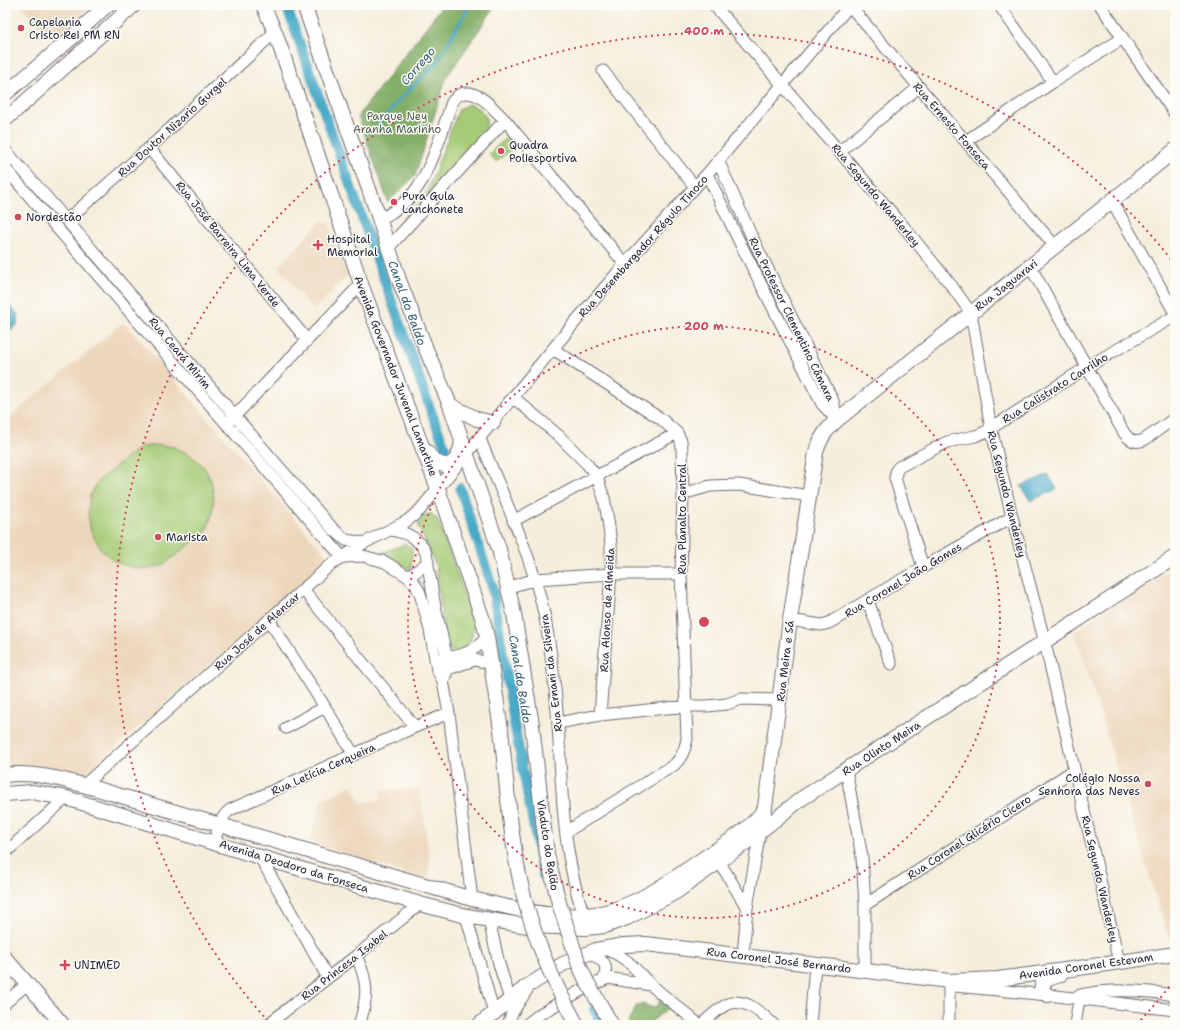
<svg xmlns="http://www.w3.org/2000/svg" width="1180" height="1030" font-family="'Shantell Sans',sans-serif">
  <rect width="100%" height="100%" fill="#fdfcf7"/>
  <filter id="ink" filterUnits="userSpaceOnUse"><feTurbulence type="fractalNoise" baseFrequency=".025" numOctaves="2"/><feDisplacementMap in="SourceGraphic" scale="8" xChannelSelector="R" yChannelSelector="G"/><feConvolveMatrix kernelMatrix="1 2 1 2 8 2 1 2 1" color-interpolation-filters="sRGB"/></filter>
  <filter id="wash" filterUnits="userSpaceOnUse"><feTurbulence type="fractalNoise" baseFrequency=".012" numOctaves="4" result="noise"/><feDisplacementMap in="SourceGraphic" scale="16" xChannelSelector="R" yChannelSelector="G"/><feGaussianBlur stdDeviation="0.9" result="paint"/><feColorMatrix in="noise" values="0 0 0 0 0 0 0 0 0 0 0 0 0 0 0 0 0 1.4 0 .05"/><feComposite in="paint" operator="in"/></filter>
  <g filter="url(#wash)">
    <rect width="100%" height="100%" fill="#f6eedc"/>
    <path fill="#edd7bb" d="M20,5H93L53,39Z
      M322,220L325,224L328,222L348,276L313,310L278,267Z
      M122,323L128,327L326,555L325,563L84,775L63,769L41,766L5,767V421Z
      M1175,567V936L1168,937L1075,631L1129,595Z
      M352,785L361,803L380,800V790L419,789L430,860L428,880L309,842L322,800Z"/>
    <path fill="#a6cb76" stroke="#647658" d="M469,104C489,112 489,121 483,140L399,226L398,223L428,190L459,109Z
      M506,138L514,147L496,162L489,154Z
      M159,445L174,447L189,454L204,467L211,481L214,497L212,515L206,532L163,565L147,569L130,567L114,561L101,549L91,532L88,513L90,495L99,480L140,447Z
      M430,513L437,519L474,620C473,638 472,645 455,653L446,650L436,566L418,525L422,517Z
      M406,544L412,549L411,570L383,552Z"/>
    <path fill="#84af67" stroke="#536851" d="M443,5H496L446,78L415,176L388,202L358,116Z
      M661,998L670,1005C664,1013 655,1017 648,1025H630L628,1021L637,1005L643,1003L650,1007L655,1008Z"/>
    <path fill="#47a9c7" stroke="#346681" d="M5,301L18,314L17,325L5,334Z
      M1048,474L1057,489L1030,501L1021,486Z"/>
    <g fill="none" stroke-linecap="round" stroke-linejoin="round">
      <path stroke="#47a9c7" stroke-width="3" d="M372,133L398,101L437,62L470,5"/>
      <path stroke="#47a9c7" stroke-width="10" d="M286,5L436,425L447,452
        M460,488L492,586L514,723L543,876
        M594,1009L602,1025"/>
    </g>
  </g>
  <g filter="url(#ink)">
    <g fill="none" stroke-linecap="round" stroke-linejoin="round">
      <g stroke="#6c6973" stroke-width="13">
        <path id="minor" d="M714,5L904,227L951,285L971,313L991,428L1012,517L1045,643L1119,962
          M999,5L1053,82
          M1100,5L1175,114
          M850,6L1055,246
          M603,71L695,187
          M966,141L1053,82L1123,38
          M149,148L307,340
          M5,150C116,275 223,404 333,529L346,540L364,543
          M840,151L919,87
          M718,160L751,235L833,401L837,420
          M5,168L342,557
          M707,174L739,241L822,404L837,420
          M1112,201L1175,313
          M67,220L149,148L275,32
          M379,220C392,213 406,203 415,191C432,169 443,128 452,102C455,99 457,95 461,94C478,88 494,110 505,120L625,264
          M388,248L505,120
          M1030,266L1124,433C1130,440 1134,444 1144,440L1175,418
          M553,349L661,419L677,433L681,441L682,449L683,494L681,574L687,739C685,750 682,758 674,765L566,832
          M514,398L559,436L587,464L597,477L604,498L608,520L611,544V574L600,715
          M230,421L361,284
          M480,439C505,502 539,569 548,636C553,665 556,695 558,724C562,788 562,854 584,915
          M683,494L710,486L739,485L809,496
          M513,521L677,433
          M391,530C406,532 419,538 426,553L435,607L447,658L448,669L443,681
          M343,557L363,556L385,562L407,576L415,584L420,593L430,630L437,670L443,681L449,713L472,899
          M923,567L895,478L897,469L899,467L947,442L975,436L985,432L1087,367L1175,316
          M407,576L413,574L428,562
          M509,587L536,579L611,574H681
          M303,589L415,727
          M868,601L891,664
          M269,620L325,707L354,755
          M790,620L821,625L829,623L923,567L1012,517
          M441,659C460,656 474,653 487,637
          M442,669H448L474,660L492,663
          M558,723L600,715L686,706H707L727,704L741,699L780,700
          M286,728L325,707
          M846,770L862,857L865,905V971
          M84,785L328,567L364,543L407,521L420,510L575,322L625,264L707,174L850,5
          M214,842C218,831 220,817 230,810L415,727L449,713
          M5,853L66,798
          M716,856L747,908
          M260,857L328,978
          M865,905L1074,770
          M466,916L494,1013
          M489,920L499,964L510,1000
          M603,949C627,955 635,970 651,985C667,999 684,1011 699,1025
          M591,953C603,961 609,963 604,979
          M356,956C369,982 368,998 359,1025
          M743,956L747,908L760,831
          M949,981V1025
          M955,986L1048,995L1175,1010
          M1080,995C1112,988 1143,990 1175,995
          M5,1003L27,984
          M267,1025L356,956L420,904
          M508,1025L512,1013L527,990
          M526,1025L540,1014L580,991L608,978L651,985
          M701,1025C709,1018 718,1008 728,1004C746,997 762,1014 774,1025
          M810,1025L815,965
          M1075,1025L1079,999"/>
      </g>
      <g stroke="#6c6973" stroke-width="16">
        <path id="major" d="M263,5L275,32L313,141L361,284L438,489L483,620L487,637L501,730
          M304,5L377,212L399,280L428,354L450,405L499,549L514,614L532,725
          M5,94L68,41L107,5
          M5,120L134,5
          M450,405L477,419L493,423
          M426,451C432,460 447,473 456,459C460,454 461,447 462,441
          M5,775C35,771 65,780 94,788L472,899C517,909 564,923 609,911C644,901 675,878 704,858C723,845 750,830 763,811
          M5,794L32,792L66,798L260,857L420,904L466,916L528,926L585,928L605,926L627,918L676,892L748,841L801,799L1175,557
          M760,831L765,807L790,620L816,452C821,437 825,431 837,420C949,330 1063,241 1175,150
          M5,958L63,1025
          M1048,995L1041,991L1042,985L1048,979L1060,975
          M479,1025L526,987L563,964L596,950L624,945L646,944L949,981L998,979L1079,968L1175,954"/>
      </g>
      <use href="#minor" stroke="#fff" stroke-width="11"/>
      <use href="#major" stroke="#fff" stroke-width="14"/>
      <g stroke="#6c6973" stroke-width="16" stroke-linecap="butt">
        <path id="major-bridge" d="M532,725L547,855L559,903L579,965L587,982L612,1025
          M501,730C507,783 510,841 523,893C535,940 553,983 577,1025"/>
      </g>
      <use href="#major-bridge" stroke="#fff" stroke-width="14"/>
    </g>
  </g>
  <g fill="none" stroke="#d1495b" stroke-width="2" stroke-dasharray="2 4">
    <circle cx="704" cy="622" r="296"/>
    <path d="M1173 982A591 591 0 0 1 1140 1021M268 1021A591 591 0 1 1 1173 262"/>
  </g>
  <g fill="#d1495b" stroke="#fdfcf7" stroke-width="1.5">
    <circle cx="21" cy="28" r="4"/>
    <circle cx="501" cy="151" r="4"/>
    <circle cx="394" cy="202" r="4"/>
    <circle cx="18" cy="217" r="4"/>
    <path d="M316 239h4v4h4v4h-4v4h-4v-4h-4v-4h4z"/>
    <circle cx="158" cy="537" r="4"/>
    <circle cx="1148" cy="784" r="4"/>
    <path d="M63 959h4v4h4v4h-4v4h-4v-4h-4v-4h4z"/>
  </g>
  <g text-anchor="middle" stroke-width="3" stroke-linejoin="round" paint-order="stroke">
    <g font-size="11" fill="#22223b" stroke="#fdfcf7" text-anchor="start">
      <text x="29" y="26">Capelania<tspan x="29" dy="13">Cristo Rei PM RN</tspan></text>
      <text x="509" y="149">Quadra<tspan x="509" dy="13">Poliesportiva</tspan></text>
      <text x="402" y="200">Pura Gula<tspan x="402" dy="13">Lanchonete</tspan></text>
      <text x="26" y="221">Nordestão</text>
      <text x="327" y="243">Hospital<tspan x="327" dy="13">Memorial</tspan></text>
      <text x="166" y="541">Marista</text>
      <text x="1140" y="782" text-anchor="end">Colégio Nossa<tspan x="1140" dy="13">Senhora das Neves</tspan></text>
      <text x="74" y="969">UNIMED</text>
    </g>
    <g font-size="11" fill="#505d50" stroke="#fdfcf7">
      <text x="397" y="120">Parque Ney<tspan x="397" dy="13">Aranha Marinho</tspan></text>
    </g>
    <g font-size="11" fill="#22223b" stroke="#fdfcf7">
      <text transform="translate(952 126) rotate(49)" y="4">Rua Ernesto Fonseca</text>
      <text transform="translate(172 127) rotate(-42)" y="4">Rua Doutor Nizario Gurgel</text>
      <text transform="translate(876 195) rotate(50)" y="4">Rua Segundo Wanderley</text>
      <text transform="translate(228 244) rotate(51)" y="4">Rua José Barreira Lima Verde</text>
      <text transform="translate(643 246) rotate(-48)" y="4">Rua Desembargador Régulo Tinoco</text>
      <text transform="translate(1006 285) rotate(-38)" y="4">Rua Jaguarari</text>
      <text transform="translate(792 319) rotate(64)" y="4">Rua Professor Clementino Câmara</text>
      <text transform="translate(180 353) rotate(50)" y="4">Rua Ceará Mirim</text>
      <text transform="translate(396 376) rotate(69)" y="4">Avenida Governador Juvenal Lamartine</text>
      <text transform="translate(1055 388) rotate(-32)" y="4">Rua Calistrato Carrilho</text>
      <text transform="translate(1007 494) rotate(76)" y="4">Rua Segundo Wanderley</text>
      <text transform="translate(682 519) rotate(-90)" y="4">Rua Planalto Central</text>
      <text transform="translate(903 580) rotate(-31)" y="4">Rua Coronel João Gomes</text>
      <text transform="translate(607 610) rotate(-87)" y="4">Rua Alonso de Almeida</text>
      <text transform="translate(257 631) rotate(-42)" y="4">Rua José de Alencar</text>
      <text transform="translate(785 661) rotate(-83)" y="4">Rua Meira e Sá</text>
      <text transform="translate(551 673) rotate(-97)" y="4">Rua Ernani da Silveira</text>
      <text transform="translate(881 748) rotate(-33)" y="4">Rua Olinto Meira</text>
      <text transform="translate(323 769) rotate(-24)" y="4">Rua Letícia Cerqueira</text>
      <text transform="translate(969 837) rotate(-33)" y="4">Rua Coronel Glicério Cicero</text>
      <text transform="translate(548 845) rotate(81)" y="4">Viaduto do Baldo</text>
      <text transform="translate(294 866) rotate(17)" y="4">Avenida Deodoro da Fonseca</text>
      <text transform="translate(1100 879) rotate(77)" y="4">Rua Segundo Wanderley</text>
      <text transform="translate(779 960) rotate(7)" y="4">Rua Coronel José Bernardo</text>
      <text transform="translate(344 965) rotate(-38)" y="4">Rua Princesa Isabel</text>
      <text transform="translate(1086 966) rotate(-8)" y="4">Avenida Coronel Estevam</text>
    </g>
    <g font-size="12" font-style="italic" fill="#335f7a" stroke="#fdfcf7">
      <text transform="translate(418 66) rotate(-49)" y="4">Corrego</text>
      <text transform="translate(407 303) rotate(70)" y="4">Canal do Baldo</text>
      <text transform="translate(520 679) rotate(81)" y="4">Canal do Baldo</text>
    </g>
  </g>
  <circle cx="704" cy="622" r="6" fill="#d1495b" stroke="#fdfcf7" stroke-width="2"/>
  <g font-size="12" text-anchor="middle" font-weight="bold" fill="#d1495b" stroke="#fdfcf7" stroke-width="3" stroke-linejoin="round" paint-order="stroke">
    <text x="704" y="35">400 m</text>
    <text x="704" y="330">200 m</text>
  </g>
  <rect width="1180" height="1030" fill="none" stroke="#fdfcf7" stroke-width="20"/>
</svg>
